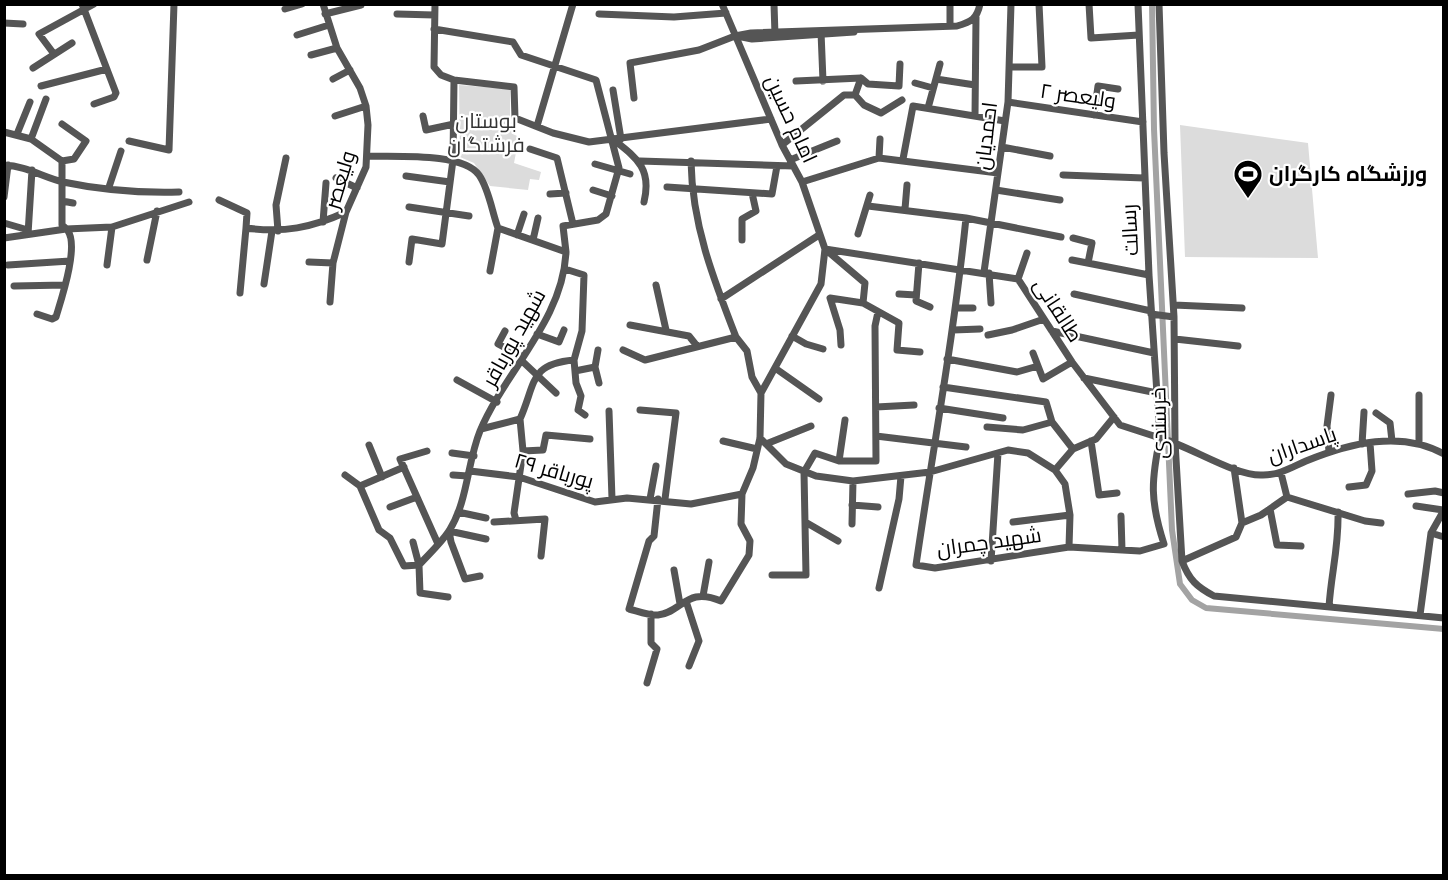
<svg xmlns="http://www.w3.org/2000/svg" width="1448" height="880" font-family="Karla,Cairo,sans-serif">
  <rect width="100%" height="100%" fill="#fff"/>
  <path fill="#dcdcdc" d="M459,85L510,89V121L515,124L513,134L519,137L514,163L541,172L539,180L530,179L528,190L490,186L474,163L460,157Z
    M1180,125L1308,143L1318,258L1185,257Z"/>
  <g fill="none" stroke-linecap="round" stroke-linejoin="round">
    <path stroke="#a3a3a3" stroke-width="6" d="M1152,4L1154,129L1172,530L1180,584L1192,600L1206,608L1444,629"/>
    <path stroke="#555" stroke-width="7" d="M82,4L116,93L114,97L94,104
      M323,4L337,48L360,88L366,106L368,125L366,167L346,212L333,263L330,302
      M774,4L775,35
      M1089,4L1091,38L1139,35
      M1138,4L1149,275L1160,438C1190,446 1236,477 1263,475C1280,475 1292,467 1306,461C1350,443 1401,430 1444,454
      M1159,4L1164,153L1174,317L1175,442L1182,561C1189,580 1197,587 1214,596L1444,618
      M285,9L302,4
      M325,14L361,5
      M397,14L434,15
      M599,14L674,17L726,13
      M4,23L23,24
      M950,26V4
      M434,29L513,42L521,55L596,80L619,168L606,214L598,220L563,226L566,252
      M821,32L823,81
      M297,35L329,25
      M742,37L752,39L854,32
      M54,54L39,34L94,4
      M311,55L337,48
      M1010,67H1042L1039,4
      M33,68L72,43
      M333,79L350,70
      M936,79L975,85
      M454,80L514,87L515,118L553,133L589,142L771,119
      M796,81L861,78L868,84L899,86L900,64
      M915,83L933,88
      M41,86L107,69
      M613,90L621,139
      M855,95L861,78
      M634,98L630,63L699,50L735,36L751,33L957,26C971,22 977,19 980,4
      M1008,102L1143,122
      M928,108L940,64
      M1094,115L1098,86L1118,89
      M335,116L366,106
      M423,116L426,130L454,124
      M975,116L976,17
      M537,126L573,4
      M4,132L31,139L62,161V225C64,227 67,229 68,231C79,247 61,300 56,317L52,319L37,314
      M17,134L30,102
      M31,139L46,99
      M614,140C637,158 652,169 644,202
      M129,141L169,150L174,4
      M782,145L844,95H855L864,105L881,113L902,100
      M1002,147L1050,156
      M530,149L557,158L573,224
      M368,156C395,157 463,152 479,175C489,189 492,212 498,228L566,252C563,320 506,370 480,431C467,463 468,501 449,531C441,543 429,554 419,565
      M879,158L880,139
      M903,159L913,106L1005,121
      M790,160L837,141
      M62,161L74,159L86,141L62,124
      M640,161L793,166
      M691,161C692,224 713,278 736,337
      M595,164L630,174
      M4,165C26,166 43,177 63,182C101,190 141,193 179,192
      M1063,175L1144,178
      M406,176L450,182
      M336,178L357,188
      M802,182L879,158L998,173
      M109,187L121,151
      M667,187L772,194L777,166
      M593,190L612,196
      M996,190L1060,200
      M550,194L566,193
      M4,197L8,165
      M219,200L247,213L246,228C284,233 311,228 346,212
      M62,201L73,203
      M868,206L966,218L1061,237
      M409,207L469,216
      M905,209L907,185
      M323,222L326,183
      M4,223L28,230
      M278,231L276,205L286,158
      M28,234L32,170
      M858,234L870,195
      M517,235L524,214
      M4,238L66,229L112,227L189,202
      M1073,238L1092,243L1088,263
      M533,240L538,218
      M742,240V219L756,211L752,193
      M825,249L1018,279L1072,362L1120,425L1160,438C1151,481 1150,501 1164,544L1140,551L1069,547L935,568L916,565C933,449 954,335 966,218
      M825,249L865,283L863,303
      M147,260L157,211
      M1072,260L1149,275
      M309,262L333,263
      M409,262L412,239L442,244L453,160L454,80L441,75L434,67L435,4
      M919,263L916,301L930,307
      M8,265L70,261
      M107,265L112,227
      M565,269L584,275L582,331L574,360L576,383L581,396L578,410L585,415
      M490,271L498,228
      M984,272L1008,102L1011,4
      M989,273L991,303
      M1018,279L1027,253
      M264,284L272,231
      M656,285L666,330
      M14,286L65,285
      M240,293L246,228
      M899,294L916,295
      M1074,294L1151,311
      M721,299L819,235
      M1174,305L1242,308
      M956,308H973
      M1151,314L1174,317
      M630,325L689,336L697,346
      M953,330L980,329
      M505,331L498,344L523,357
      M1052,331L1154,353
      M537,334L559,342L564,330
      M988,335L1012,330L1044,319
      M792,336L806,344L823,349
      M1175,339L1238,346
      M841,345L840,330L830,298L863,303L899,323L897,350L920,352
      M598,350L595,367L599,383
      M623,350L645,360L736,337L747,351L752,377L761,393
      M1033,353L1043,379L1072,362
      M947,359L1017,372L1038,366
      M521,360L556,393
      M775,368L819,399
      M575,371L595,367
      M1084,378L1157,393
      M457,380L497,402
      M943,387L1046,402L1052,422L1023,430L987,427
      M876,407L914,405
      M939,408L1003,418
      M640,410L676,413L665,499
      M609,411L612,499
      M1376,413L1390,423L1392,441
      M1052,422L1073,449
      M481,429L520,419C536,383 529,364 574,360
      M876,436L966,447
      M760,438L786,464L816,476L853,481L930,472L1008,450L1028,453L1055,470L1065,484L1070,515L1069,547
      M723,441L757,449
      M1091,441L1099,495L1117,493
      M1419,442V395
      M766,444L811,426
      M1362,444L1364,412
      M369,445L382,477
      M427,451L400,459L438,544
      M523,451L543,450L546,435L590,439
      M1329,452L1327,426L1331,395
      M452,453L474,456
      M839,461L845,420
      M1055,470L1073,449L1096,439L1114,417
      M470,471L519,477L595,502L627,498L691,504L742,494
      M1281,473L1287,497
      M345,475L360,486L379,530L390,538L404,566L419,565
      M453,475L468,476
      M360,486L404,467
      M1349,487L1366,485L1372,471L1370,443
      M1408,494L1435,491L1444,493
      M1287,497L1365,521L1381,523
      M650,499L656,466
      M658,499L654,536L649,541L629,609C637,611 650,616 658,615C683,612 686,586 721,601L749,555L750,541L741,524L742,494L753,468L760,438L761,393L821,284L825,249L802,182L782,145L722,4
      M852,505L878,507
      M1416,506L1443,510
      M390,507L417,497
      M1270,509L1277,545L1301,546
      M458,512L486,518
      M1121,516L1122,550
      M516,520L514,513L523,451L520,419
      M494,522L545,519L541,556
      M1013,522L1070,515
      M807,523L838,541
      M1242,523L1261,515L1287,497
      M852,524L853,481
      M449,531L451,542L465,579L480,576
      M449,531L486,539
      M1431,533L1444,537
      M413,542L419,565L420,593L448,597
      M991,561L998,453
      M1182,561L1236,537L1242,523L1234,468
      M674,570L680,604
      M772,575H806L804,472L815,453L839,461H876L875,326L878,312
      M879,588L899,499L901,476
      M703,596L709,562
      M686,601L699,641L689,666
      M1329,607C1331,574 1339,547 1338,512
      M1420,615L1431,533L1444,510
      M647,683L657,649L651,643V614"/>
  </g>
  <defs>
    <g id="stadium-pin" transform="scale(1.5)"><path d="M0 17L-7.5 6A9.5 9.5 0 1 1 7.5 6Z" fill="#000" stroke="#fff"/><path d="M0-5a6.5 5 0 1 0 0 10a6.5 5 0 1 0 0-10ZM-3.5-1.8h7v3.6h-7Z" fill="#fff"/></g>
  </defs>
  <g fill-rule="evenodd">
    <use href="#stadium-pin" x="1248" y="174"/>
  </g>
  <g text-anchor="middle" stroke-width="4.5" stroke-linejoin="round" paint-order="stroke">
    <g font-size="21" fill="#000" stroke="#fff">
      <text transform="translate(1078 96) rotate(8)" y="7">ولیعصر ۲</text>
      <text transform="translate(791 119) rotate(65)" y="7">امام حسین</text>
      <text transform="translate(986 136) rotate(-83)" y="7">احمدیان</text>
      <text transform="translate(340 180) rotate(-73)" y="7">ولیعصر</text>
      <text transform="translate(1130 230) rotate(-93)" y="7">رسالت</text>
      <text transform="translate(1058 310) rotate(57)" y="7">طالقانی</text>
      <text transform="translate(514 338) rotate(-61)" y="7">شهید پورباقر</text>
      <text transform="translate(1159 423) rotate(-91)" y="7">خرسندی</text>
      <text transform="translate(1302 445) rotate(-19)" y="7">پاسداران</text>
      <text transform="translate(554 471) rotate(16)" y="7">پورباقر ۲۹</text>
      <text transform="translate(989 542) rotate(-8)" y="7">شهید چمران</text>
    </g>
    <g font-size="21" fill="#333" stroke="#fff">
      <text x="486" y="128">بوستان<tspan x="486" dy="24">فرشتگان</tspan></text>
    </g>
    <g font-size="21" font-weight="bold" fill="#000" stroke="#fff" text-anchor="start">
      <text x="1269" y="181">ورزشگاه کارگران</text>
    </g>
  </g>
  <rect width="1448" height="880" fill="none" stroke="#000000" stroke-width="12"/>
</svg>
